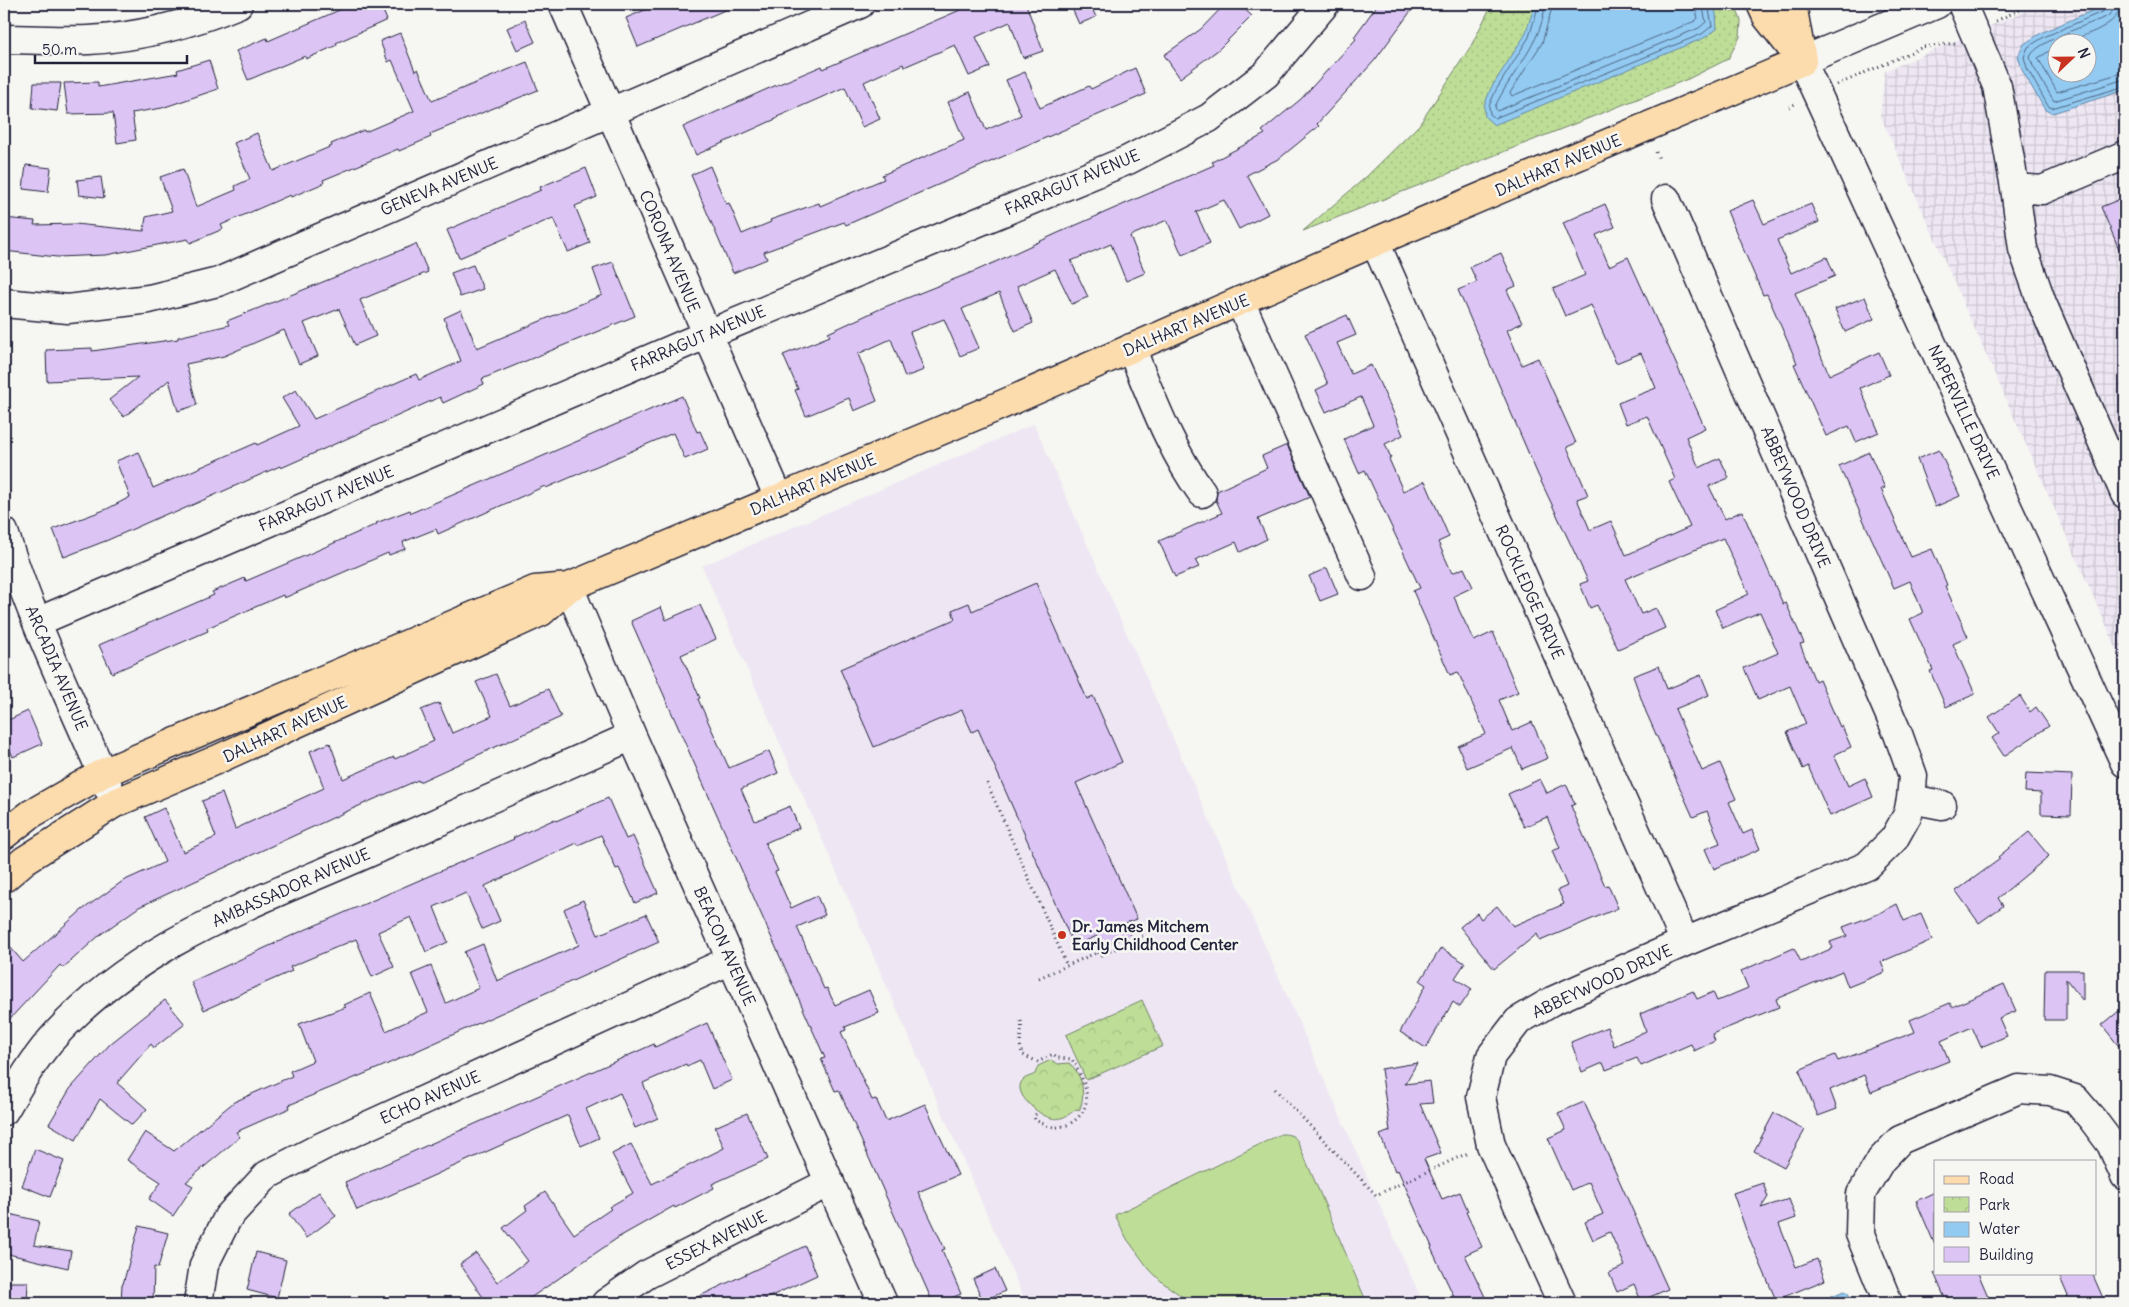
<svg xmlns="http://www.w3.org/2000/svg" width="2129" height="1307" font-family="Delius,sans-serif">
  <defs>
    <pattern id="industrial-grid" width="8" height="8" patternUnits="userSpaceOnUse" patternTransform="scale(1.25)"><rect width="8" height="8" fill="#eee7f3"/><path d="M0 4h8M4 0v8" fill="none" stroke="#ccc6d1"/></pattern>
    <pattern id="grass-dots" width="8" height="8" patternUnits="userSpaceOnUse" patternTransform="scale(1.25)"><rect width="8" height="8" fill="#bede97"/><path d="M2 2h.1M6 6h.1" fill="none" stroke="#a3be83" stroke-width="1.8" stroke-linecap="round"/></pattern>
    <pattern id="park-crowns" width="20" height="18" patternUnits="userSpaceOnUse" patternTransform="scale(1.25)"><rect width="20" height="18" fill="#bede97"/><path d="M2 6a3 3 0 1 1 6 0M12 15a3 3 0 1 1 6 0" fill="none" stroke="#a3be83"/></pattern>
  </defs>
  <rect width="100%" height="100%" fill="#f6f6f2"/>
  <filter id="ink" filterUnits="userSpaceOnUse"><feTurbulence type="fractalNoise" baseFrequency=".02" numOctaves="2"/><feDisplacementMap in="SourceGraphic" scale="10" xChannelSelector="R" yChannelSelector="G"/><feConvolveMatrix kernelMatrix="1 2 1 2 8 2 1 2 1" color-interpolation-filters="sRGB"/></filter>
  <g filter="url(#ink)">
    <path fill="#eee7f3" d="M1034,424L1423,1303H1026L702,566Z"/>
    <path fill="url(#industrial-grid)" fill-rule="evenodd" d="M2041,4H2125V668L1880,115L1885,71ZM2056,42H2086V72H2056Z"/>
    <path fill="url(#grass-dots)" stroke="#708069" d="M1492,4H1735L1741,21L1740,37L1728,59L1688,79L1303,231L1365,178L1419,125L1471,46Z"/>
    <path fill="url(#park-crowns)" stroke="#708069" d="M1142,1000L1163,1046L1086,1080L1066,1035Z
      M1051,1060L1058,1064L1069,1063C1083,1074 1086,1096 1079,1111L1076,1109C1069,1115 1060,1121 1051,1118C1039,1116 1009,1091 1024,1079C1026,1077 1032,1076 1035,1074L1038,1066Z"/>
    <path fill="#bede97" stroke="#708069" d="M1281,1134C1289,1134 1294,1135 1298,1142L1367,1303H1191L1162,1282L1149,1269L1127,1239L1115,1215Z"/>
    <path fill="#92caf1" stroke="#6587a8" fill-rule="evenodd" d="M1535,4H1712L1716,13L1717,29L1704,38L1494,125L1485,117L1484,106L1491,88L1525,35Z
      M2107,4H2125V90L2053,113L2045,110L2022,70L2018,56L2024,44L2041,33ZM2056,42H2086V72H2056Z
      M1844,1291L1848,1293L1853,1303H1814Z"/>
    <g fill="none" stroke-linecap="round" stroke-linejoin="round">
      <path stroke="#4f6584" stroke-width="1" d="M1539,4L1529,37L1496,90L1489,106L1490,114L1495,118L1702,34L1712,26L1708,4
        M1545,4C1543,43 1510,73 1495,107L1497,111L1699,28L1706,22L1702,4
        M1553,4L1542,43L1510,93L1512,96L1695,21L1698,18L1694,4
        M2107,4L2104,11L2044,37L2028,47L2024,57L2027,68L2048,106L2052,108L2125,86
        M2114,4L2113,10L2108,16C2091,24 2036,41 2030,57L2033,66L2054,101L2125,79
        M2066,42C2084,35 2120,26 2121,4
        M2056,47L2038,58L2057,92L2125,72"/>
    </g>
    <path fill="#dcc5f5" stroke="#22223b" d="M342,4H380L387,20L336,43L337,45L306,59L305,56L248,80L236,51L267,38L268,41L344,8Z
      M659,4H739L638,47L626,18Z
      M974,4H1026L1043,51L1023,58L1010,22L976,37L990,67L969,76L955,45L904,67L903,64L864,82L880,119L862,127L845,87L777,117L778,118L696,155L683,127L765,90L822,66L823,69Z
      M1070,4H1090L1096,17L1079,24Z
      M1225,4H1239L1252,16L1218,50L1180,78L1164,55L1201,29Z
      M1378,4H1416L1375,60L1317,124L1319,126L1280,158L1247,175L1268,214L1239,229L1224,200L1196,212L1210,243L1182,255L1167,220L1130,236L1145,273L1126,281L1111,244L1071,261L1088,297L1072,304L1055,269L1017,286L1033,323L1015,331L999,293L962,309L979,348L960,356L944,319L910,332L924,370L905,377L891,339L858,354L877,401L854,411L849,398L806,416L795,390L798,389L783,355L830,336L828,333L882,308L980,269L1058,233L1214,165L1212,162L1265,134L1262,131L1301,99L1356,39L1354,37Z
      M525,20L535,42L517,50L507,28Z
      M400,33L415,71L418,69L432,101L527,62L538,90L430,134L431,137L399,151L398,149L323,180L324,183L291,197L290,195L221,225L223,229L190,243L188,239L106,255L57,257L4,251V218L35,221L34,225L75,224L144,231L146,217L172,211L160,177L183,169L196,207L236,190L235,186L250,179L234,143L257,133L273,171L332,146L331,144L364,130L365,132L414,111L392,60L388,62L380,41Z
      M209,60L218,89L162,108L132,113L136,140L117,143L113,113L68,114L64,83L98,82V87L178,73L177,70Z
      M1135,68L1146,94L846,225L844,222L764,252L767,259L733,273L691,175L710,166L726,204L729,203L742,234L771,222L770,220L819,203L820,206L884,179L882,175L964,140L948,102L970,92L986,130L1021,115L1006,80L1025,72L1040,108L1089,86L1091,89Z
      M34,83H61L57,111L32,108Z
      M26,165L51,168L48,192L23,189Z
      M586,168L597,197L575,206L590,243L568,252L553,218L459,258L447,230L541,190L540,187Z
      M101,177L104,198L79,195L77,180Z
      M2125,197V263L2101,207Z
      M1753,200L1764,224L1811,204L1819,222L1777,240L1791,273L1827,257L1835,276L1795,293L1829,375L1879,352L1889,375L1860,388L1879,432L1856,442L1849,426L1826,436L1794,364L1797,363L1767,294L1763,295L1727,211Z
      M1605,204L1615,227L1596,235L1609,266L1628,257L1673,357L1705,428L1686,437L1699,468L1720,458L1729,478L1709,486L1725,519L1742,511L1783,604L1786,603L1804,643L1800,644L1815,681L1819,679L1840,727L1842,726L1851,747L1834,755L1848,786L1865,778L1873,797L1830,816L1808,766L1803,769L1787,732L1806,724L1790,686L1758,700L1744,668L1778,653L1760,612L1723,628L1715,610L1749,594L1723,538L1625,579L1641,614L1656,608L1665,628L1618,649L1597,605L1590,608L1580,584L1588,581L1538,475L1458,290L1477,282L1470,267L1501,253L1516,286L1507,290L1522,323L1507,330L1522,365L1538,358L1576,443L1567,447L1588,495L1577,499L1590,530L1611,521L1626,555L1690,527L1669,482L1675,479L1647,416L1626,424L1618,403L1656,388L1641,353L1616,363L1591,305L1565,316L1553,289L1585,275L1563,223Z
      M416,244L428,272L360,300L376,336L355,345L339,309L304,323L318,356L299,364L284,330L224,356L186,364L197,405L178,411L169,380L124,417L109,400L138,377L47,381L46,350L92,348V351L178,339V337L229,325L227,321Z
      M613,262L635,316L482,379L484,384L443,403L440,397L281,468L280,466L172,514L171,512L108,540L64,557L53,529L107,509L130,497L116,461L139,452L153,488L256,443L257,445L299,426L282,398L296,390L314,419L416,374L419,380L461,361L444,318L461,310L477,348L602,295L593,269Z
      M473,265L483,289L460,297L451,273Z
      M1865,297L1874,319L1845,332L1835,309Z
      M1347,315L1356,335L1337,343L1351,374L1371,365L1395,416L1403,435L1385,444L1391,458L1389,459L1403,491L1425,481L1449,537L1438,542L1452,573L1464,568L1473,587L1454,596L1459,610L1474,641L1493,632L1518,692L1499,700L1512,731L1532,722L1548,758L1522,769L1513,748L1467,768L1458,746L1486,734L1458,672L1450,675L1413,591L1420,588L1365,470L1359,473L1344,439L1373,425L1361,397L1326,412L1316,390L1328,384L1305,334Z
      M682,396L697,432L700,431L708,449L685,459L673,433L546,488L545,486L438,534L436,529L403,542L405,549L389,555L388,553L284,598L283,595L207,628L208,631L112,673L99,645L214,595L212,592L245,578L246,581L316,551L377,524L376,523L410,510L411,513Z
      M1287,445L1310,497L1258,519L1267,539L1240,552L1236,542L1195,560L1199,567L1175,577L1159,541L1222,513L1216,500L1217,491L1267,468L1262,456Z
      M1939,450L1960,496L1935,507L1917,459Z
      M1869,452L1885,488L1881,489L1911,557L1932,549L1947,585L1945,586L1968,637L1953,644L1975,694L1946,707L1930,671L1933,670L1910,619L1923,613L1910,581L1894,588L1839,466Z
      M1327,568L1338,594L1320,601L1309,576Z
      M1036,583L1087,699L1093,696L1122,762L1076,783L1137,919L1126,923L1131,934L1102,947L1097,936L1074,946L978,729L972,732L962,710L874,747L840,669L955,619L952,610L969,603L972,611Z
      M700,605L716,639L681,655L700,698L698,699L729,768L769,751L778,773L741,789L755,821L790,806L799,828L765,843L778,871L775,872L791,908L817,896L825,915L797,927L824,989L827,988L835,1005L869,990L879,1013L845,1027L846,1030L841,1032L872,1100L876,1099L886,1121L925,1104L958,1175L918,1192L945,1249L942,1250L961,1294L939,1303H933L839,1090L835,1091L821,1059L825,1058L631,621L661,607L666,620Z
      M1659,666L1667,689L1701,675L1709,695L1675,709L1702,771L1720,763L1736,799L1729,802L1743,834L1752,830L1760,849L1714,869L1705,849L1720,843L1707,811L1693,817L1646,712L1633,676Z
      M496,674L510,706L548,689L561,717L419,782L418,780L352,809L139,907L101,934L63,968L60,965L4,1025V940L23,962L82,910L123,881L165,862L145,817L164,808L183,852L216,837L202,801L222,793L235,829L324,788L310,751L330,743L343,779L394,757L395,759L434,741L421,710L439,703L452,733L492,716L476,682Z
      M2020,696L2030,712L2036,707L2049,726L2004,756L1992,738L1999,733L1989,717Z
      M28,711L42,744L13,757L4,735V722Z
      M2026,773L2072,775L2071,815L2041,814V793L2025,792Z
      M1540,779L1547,793L1566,784L1575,804L1571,806L1605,886L1608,885L1618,908L1540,941L1537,934L1494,969L1460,927L1477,913L1481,919L1497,906L1513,926L1564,904L1558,890L1567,886L1552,851L1560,848L1547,817L1524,827L1508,794Z
      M608,798L626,839L633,836L658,893L635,903L619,868L616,869L601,835L578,845L577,843L485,886L500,921L482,929L466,893L434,907L448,942L426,952L411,917L378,932L394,967L372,977L356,939L290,967L292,971L204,1010L191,982L293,935L514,839L513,838L555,819L556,821Z
      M2029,832L2049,856L1998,898L2003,906L1979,923L1956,891L2000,859L1998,857Z
      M583,900L598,935L646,914L659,942L381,1067L289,1105L290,1108L236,1132L240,1137L186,1182L193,1186L173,1216L149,1199L161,1182L127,1160L145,1132L174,1151L234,1102L292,1076L290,1071L313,1061L299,1024L346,1007L344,1005L370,993L386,1031L428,1012L412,974L431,966L446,1003L479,988L464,952L483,944L497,981L579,945L564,909Z
      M1897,904L1904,921L1921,914L1932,940L1881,962L1885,972L1848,987L1842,971L1776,999L1779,1007L1712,1034L1715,1041L1694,1051L1691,1044L1641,1066L1637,1058L1606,1070L1603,1063L1582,1072L1571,1042L1607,1027L1614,1046L1646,1031L1640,1014L1693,991L1697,999L1713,992L1717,1001L1748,988L1741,971L1794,948L1801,962L1833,948L1830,942L1847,936L1843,927L1878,914Z
      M1441,948L1465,963L1455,978L1472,989L1460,1007L1453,1002L1426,1048L1400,1032L1426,985L1420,981Z
      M2045,970H2083V1001L2066,979V1020H2044Z
      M2004,984L2016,1011L1999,1018L2007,1036L1981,1047L1972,1027L1941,1041L1949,1061L1871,1092L1864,1075L1830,1090L1837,1109L1818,1116L1799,1070L1835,1055L1838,1061L1915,1032L1910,1020L1950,1003L1952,1007Z
      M165,1000L185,1024L154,1048L151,1044L117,1083L147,1109L132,1125L100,1099L76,1140L49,1124L70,1089L110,1044Z
      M2125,1006V1054L2102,1025Z
      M707,1023L732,1080L712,1089L700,1060L687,1066L686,1064L643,1083L658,1118L635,1128L620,1093L586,1109L599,1138L581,1146L568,1115L357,1210L345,1182L654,1044L655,1047Z
      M1417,1063L1405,1084L1430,1081L1433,1103L1420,1104L1441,1153L1424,1159L1442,1199L1460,1192L1468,1211L1466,1212L1482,1247L1465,1255L1488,1303H1457L1431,1248L1432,1247L1398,1170L1395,1171L1380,1135L1390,1131L1381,1069Z
      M1584,1102L1668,1289L1641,1301L1634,1284L1617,1292L1609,1273L1625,1266L1610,1232L1593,1240L1585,1222L1603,1214L1589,1182L1571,1190L1548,1138L1566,1130L1558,1113Z
      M747,1113L768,1159L712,1184L714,1188L675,1208L674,1206L619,1237L523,1303H487L460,1264L476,1253L497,1282L528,1261L503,1228L527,1210L525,1206L545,1192L574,1234L611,1209L609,1207L633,1193L612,1154L631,1144L652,1184L724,1148L715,1127Z
      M1774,1113L1805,1130L1784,1167L1754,1151Z
      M35,1149L64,1161L50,1197L22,1186Z
      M1763,1183L1768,1197L1761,1208L1789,1199L1796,1218L1779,1224L1796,1267L1817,1259L1825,1280L1776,1300L1747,1233L1733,1193Z
      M319,1192L336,1216L306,1238L289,1214Z
      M1935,1192V1245L1916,1201Z
      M9,1214L39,1221L34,1245L71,1251L68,1268L4,1253V1238Z
      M139,1226L168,1233L158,1268L154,1267L153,1303H121L122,1284H123Z
      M805,1246L817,1275L756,1303H685Z
      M256,1252L286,1260L277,1298L247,1290Z
      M995,1269L1005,1291L983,1301L973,1279Z
      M1934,1273H1978L1991,1303H1947Z
      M2058,1273H2092L2103,1298L2090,1303H2071Z
      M4,1282H28L27,1303H4Z"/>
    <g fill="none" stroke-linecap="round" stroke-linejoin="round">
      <g stroke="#22223b" stroke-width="31">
        <path id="minor" d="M563,4L779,498
          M1937,4L1802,61L2125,763
          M1962,4L1997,86L2015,188L2023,249L2042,303L2125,494
          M4,39C32,39 61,41 89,40C141,37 190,24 238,4
          M2015,188L2042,190L2125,155
          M1375,242L1685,942
          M1240,301L1362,576
          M4,303L68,309L149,299L218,282L860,4
          M1131,348C1152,398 1170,449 1202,493
          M4,532C33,625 77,713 115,803
          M569,587L632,736L883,1303
          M37,622L689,342L1128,160L1209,118L1266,74L1325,4
          M1911,799L1942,805
          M4,1111C18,1087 32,1062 50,1041C132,946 247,906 359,857C450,817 541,777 632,736
          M198,1303L204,1265L228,1217L267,1175L323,1146L731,960
          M606,1303L646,1275L830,1182
          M1562,1303L1491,1145L1481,1097L1491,1056L1518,1021L1552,1001L1685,942L1867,866L1894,839L1908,814L1911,799L1913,776L1898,734L1666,199
          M1888,1303L1860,1234L1861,1194L1881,1160L1900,1140L2019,1089L2050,1091L2075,1099L2093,1120L2111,1144L2125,1176"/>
      </g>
      <g stroke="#22223b" stroke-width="31">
        <path id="major" d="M1761,4L1767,17L1802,61
          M1792,4L1802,60
          M4,835L31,814L103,773L535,590L569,587L992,409L1375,242L1802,61
          M4,878L25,860L115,803L216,760L541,612L569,587"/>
      </g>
      <path stroke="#22223b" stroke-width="3" stroke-dasharray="1 4" stroke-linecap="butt" d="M1996,21L2032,4
        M1837,85L1923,47L1955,43
        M1789,107L1797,103
        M1656,152L1660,161
        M987,783L1067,966
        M1039,978L1098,952L1100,956L1146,934
        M1021,1021C1023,1033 1017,1043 1023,1055L1038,1062L1053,1054L1058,1058L1072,1059C1077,1069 1084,1080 1086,1091C1090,1111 1073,1128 1054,1127C1047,1126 1041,1123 1035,1120L1034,1116L1038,1112
        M1275,1089L1376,1195L1468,1153"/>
      <use href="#minor" stroke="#f6f6f2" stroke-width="28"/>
      <use href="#major" stroke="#fcdcac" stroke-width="28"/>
    </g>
  </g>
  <circle fill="#c8321e" stroke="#f6f6f2" stroke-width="2" cx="1062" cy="935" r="5"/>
  <g text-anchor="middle" stroke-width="5" stroke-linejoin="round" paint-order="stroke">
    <g font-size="16" fill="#22223b" stroke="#f6f6f2">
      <text transform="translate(1558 165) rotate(-23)" y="6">DALHART AVENUE</text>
      <text transform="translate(1072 182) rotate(-23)" y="6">FARRAGUT AVENUE</text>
      <text transform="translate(439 186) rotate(-23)" y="6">GENEVA AVENUE</text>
      <text transform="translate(670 251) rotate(67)" y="6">CORONA AVENUE</text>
      <text transform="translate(1186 325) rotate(-23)" y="6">DALHART AVENUE</text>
      <text transform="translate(698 338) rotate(-23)" y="6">FARRAGUT AVENUE</text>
      <text transform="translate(1964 412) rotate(65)" y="6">NAPERVILLE DRIVE</text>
      <text transform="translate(813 484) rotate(-23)" y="6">DALHART AVENUE</text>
      <text transform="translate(1796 497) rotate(67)" y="6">ABBEYWOOD DRIVE</text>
      <text transform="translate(326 498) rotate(-23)" y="6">FARRAGUT AVENUE</text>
      <text transform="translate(1530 592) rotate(66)" y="6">ROCKLEDGE DRIVE</text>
      <text transform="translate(57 668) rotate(67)" y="6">ARCADIA AVENUE</text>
      <text transform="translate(285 729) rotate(-25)" y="6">DALHART AVENUE</text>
      <text transform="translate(291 887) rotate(-24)" y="6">AMBASSADOR AVENUE</text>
      <text transform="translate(725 946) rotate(66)" y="6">BEACON AVENUE</text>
      <text transform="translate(1602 981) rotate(-25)" y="6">ABBEYWOOD DRIVE</text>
      <text transform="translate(430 1097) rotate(-24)" y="6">ECHO AVENUE</text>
      <text transform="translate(716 1240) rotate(-27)" y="6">ESSEX AVENUE</text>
    </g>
    <g font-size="16" font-weight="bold" fill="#22223b" stroke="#f6f6f2" text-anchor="start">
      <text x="1072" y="932">Dr. James Mitchem<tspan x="1072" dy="18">Early Childhood Center</tspan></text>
    </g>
  </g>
  <rect width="2129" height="1307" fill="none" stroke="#f6f6f2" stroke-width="20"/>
  <rect x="10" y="10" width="2109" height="1287" fill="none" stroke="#22223b" stroke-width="2" filter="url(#ink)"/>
  <rect x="1934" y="1160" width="162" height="115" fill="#f6f6f2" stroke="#a1a1a9"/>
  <rect x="1944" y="1176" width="25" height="8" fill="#fcdcac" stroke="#a1a1a9"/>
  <text x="1979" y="1184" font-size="15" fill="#22223b">Road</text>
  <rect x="1944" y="1197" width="25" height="15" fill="url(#park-crowns)" stroke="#a1a1a9"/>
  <text x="1979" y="1210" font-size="15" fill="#22223b">Park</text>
  <rect x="1944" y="1222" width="25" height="15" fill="#92caf1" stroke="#a1a1a9"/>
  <text x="1979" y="1234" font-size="15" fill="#22223b">Water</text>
  <rect x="1944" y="1247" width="25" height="15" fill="#dcc5f5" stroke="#a1a1a9"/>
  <text x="1979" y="1260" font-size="15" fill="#22223b">Building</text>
  <g transform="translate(2072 58) rotate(68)"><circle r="24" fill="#f6f6f2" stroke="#a1a1a9"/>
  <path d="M0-4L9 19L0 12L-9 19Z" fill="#c8321e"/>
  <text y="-8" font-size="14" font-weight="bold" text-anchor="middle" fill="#22223b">N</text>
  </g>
  <path d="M35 55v8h152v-8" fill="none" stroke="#22223b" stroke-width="2.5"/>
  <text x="42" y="55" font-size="15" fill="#22223b" stroke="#f6f6f2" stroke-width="4" paint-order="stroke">50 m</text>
</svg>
